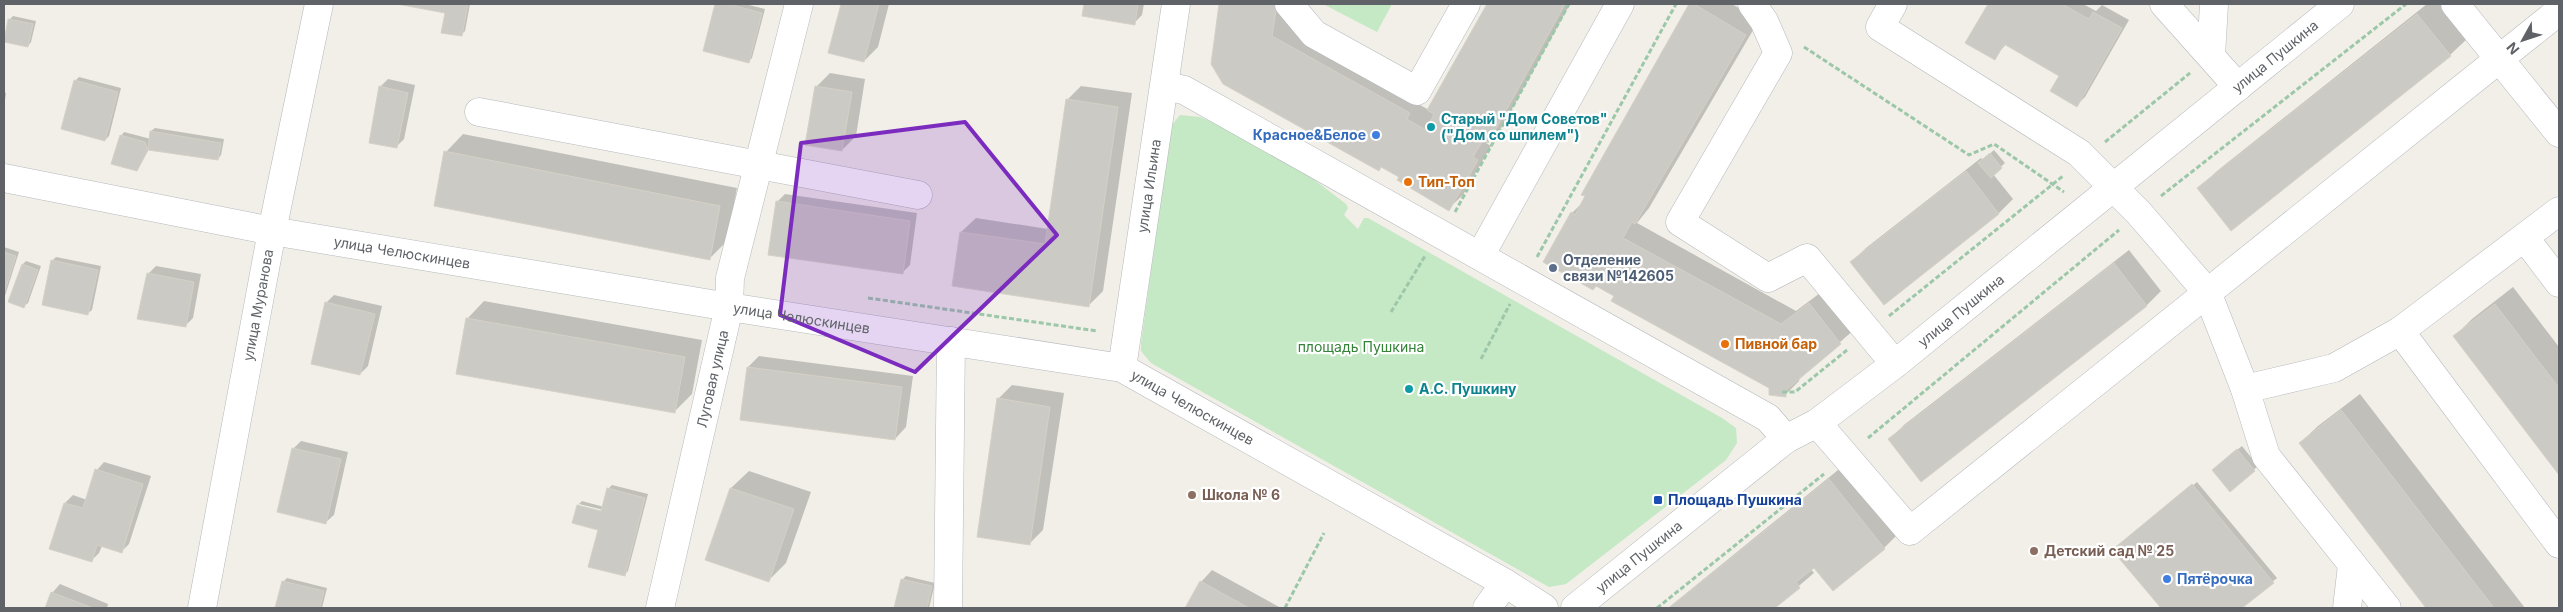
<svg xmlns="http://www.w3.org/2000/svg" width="2563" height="612" font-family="Inter,sans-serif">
  <rect width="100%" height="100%" fill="#f1efe8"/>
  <path fill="#c5e8c5" d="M1323,4H1392L1377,32Z
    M1180,115L1200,117L1226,128L1308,175L1346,204L1348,208L1344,215L1358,229L1364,218H1368L1722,418L1736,428L1737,443L1726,460L1566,584L1549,587L1151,363L1141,351V343L1171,126Z"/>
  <path fill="#0003" d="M403,4H470L465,31L461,35L447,12Z
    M717,4H745L765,9L752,58L749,61L704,50Z
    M842,4H889L878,47L864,61L830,52Z
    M1085,4H1144L1142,15L1134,23L1083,15Z
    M1220,4H1289L1424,99L1420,105L1429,110L1488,4H1570L1502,127L1486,143L1491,146L1463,195L1448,209L1400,177L1212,64Z
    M1690,4H1732L1759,20L1649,208L1637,223L1796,311L1824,290L1855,329L1800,377L1799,381L1785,395L1597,285L1545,262L1572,213L1583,202L1586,196L1583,194Z
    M1989,4H2083L2096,11L2102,5L2129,20L2085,97L2077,105L2060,76L2006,44L1994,59L1966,43Z
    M2427,4H2441L2468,38L2450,55L2199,188L2217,171Z
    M13,16L36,21L31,42L28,46L9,20Z
    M830,73L865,79L856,136L842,150L816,87Z
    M79,77L121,88L109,136L105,140L75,81Z
    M388,79L415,85L404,139L396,147L380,87Z
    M1081,86L1132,93L1103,291L1089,305L961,232L976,218L1048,229L1067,100Z
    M4,92L6,93L4,107Z
    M155,128L224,139L221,155L218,159L149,149L137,170L121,136L124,132L151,139V131Z
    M463,134L737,188L727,241L709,259L446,152Z
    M1994,150L2005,163L1993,174L2013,199L1999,213L1884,303L1852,262L1866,248L1981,158L1983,160Z
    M785,194L917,213L910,265L902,273L777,202Z
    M4,247L19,252L4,299Z
    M2129,250L2161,291L2147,305L1921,480L1890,439L1904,425Z
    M56,257L101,266L92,310L88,313L52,261Z
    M26,261L41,266L28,303L24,306L23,264Z
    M156,266L201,274L193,318L185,326L148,274Z
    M2513,287L2559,347V473L2454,337L2472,319Z
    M334,295L382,306L368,366L360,374L326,303Z
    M484,301L702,340L692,394L675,411L467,319Z
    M759,356L913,376L906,427L895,439L748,367Z
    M1012,385L1064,393L1043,530L1029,544L998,399Z
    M2360,394L2525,608H2427L2300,443L2318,426Z
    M301,441L348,452L334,515L326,522L293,449Z
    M2242,446L2258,466L2230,490L2217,466Z
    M104,462L151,476L129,544L121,552L102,546L99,553L91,561L65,503L73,495L87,500L97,470Z
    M1843,466L1898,534L1884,548L1814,566L1811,569L1814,573L1773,608H1668Z
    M749,471L811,492L786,563L769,580L707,559L731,488Z
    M2197,482L2277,578L2240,608H2163L2113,550Z
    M612,485L648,494L628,571L624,575L590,566L599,529L573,522L579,504V506L607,514L608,511L579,504L582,501L604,507L608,489Z
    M1212,570L1281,608H1187L1201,582Z
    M906,576L935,583L929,608H896L902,580Z
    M287,578L327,588L322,608L277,607L283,582Z
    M60,584L108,604L107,608H46L53,592Z"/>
  <path fill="#cccac5" stroke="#d6d1c6" d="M397,4H468L462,36L441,33L445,13Z
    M715,4H728L762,13L749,63L703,51Z
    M841,4H879L864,62L828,53Z
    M1084,4H1138L1135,25L1082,16Z
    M1219,4H1277L1272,36L1410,113L1407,119L1426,130L1434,114L1427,110L1487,4H1565L1488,143L1483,140L1473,157L1478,160L1449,211L1397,180L1399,177L1381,167L1379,171L1223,84L1211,64Z
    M1689,4H1694L1746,35L1635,224L1632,222L1623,238L1781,324L1809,303L1841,344L1786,390V397L1769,395V388L1611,301L1614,296L1596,286L1593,290L1543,262L1571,212L1575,215L1585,196L1581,195Z
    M1988,4H2062L2089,19L2093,12L2122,28L2077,107L2050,91L2059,76L2004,44L1995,60L1965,43Z
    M2417,14L2451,56L2231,231L2197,188Z
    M8,19L33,24L28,47L4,42Z
    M74,80L118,92L105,141L61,129Z
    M379,86L408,93L397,148L369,143Z
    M815,86L852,92L842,151L805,145Z
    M1066,99L1118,107L1089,307L952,286L960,232L1045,244Z
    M150,131L221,143L218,160L148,150Z
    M120,135L145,142L148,150L137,171L111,164Z
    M444,151L720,206L710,260L434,206Z
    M1990,153L2002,168L1991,178L1978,163Z
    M1966,171L1999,214L1884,305L1850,262Z
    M776,201L910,221L903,274L768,255Z
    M4,252L16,256L4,294Z
    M51,260L98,270L88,315L42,305Z
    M2114,263L2147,306L1921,482L1888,439Z
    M22,264L38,270L24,308L8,302Z
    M147,273L194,282L186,327L137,319Z
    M325,302L375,314L360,375L311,364Z
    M2495,304L2559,388V475L2453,336Z
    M466,318L685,357L675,413L456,374Z
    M747,367L902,387L895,440L740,420Z
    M997,398L1050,407L1030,545L977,537Z
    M2341,410L2494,608H2426L2299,443Z
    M292,448L341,459L326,524L277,512Z
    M2237,449L2255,471L2230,492L2212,470Z
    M95,469L143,484L122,553L97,545L92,562L49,549L64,503L83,508Z
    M1829,479L1885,549L1833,591L1814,568L1796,582L1800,588L1775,608H1669Z
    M2192,484L2274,583L2242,608H2161L2112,550Z
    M607,488L645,498L625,576L588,567L598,530L572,523L577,505L601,511Z
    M730,488L794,509L769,582L705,560Z
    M901,579L932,586L927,608H894Z
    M282,581L324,591L320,608H275Z
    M1200,581L1249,608H1185Z
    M51,592L93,608H45Z"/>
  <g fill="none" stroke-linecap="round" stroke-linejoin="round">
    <g stroke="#b5b8bc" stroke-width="29">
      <g id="minor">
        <path d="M1289,4L1314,34L1417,91L1466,4"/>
        <path d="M1752,4L1764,21L1778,53L1680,222L1768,278L1807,258L1895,364"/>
        <path d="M1893,4L1880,27L2079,153L2139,213L2207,292L2245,389L2266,456L2387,608"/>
        <path d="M2164,4L2238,87"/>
        <path d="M2455,4L2559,133"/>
        <path d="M2211,56L2214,4"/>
        <path d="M1166,86L1184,90L1768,418L1786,439"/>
        <path d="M479,112L918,195"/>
        <path id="s1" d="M4,178L272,231L729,307L1122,368L1505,583L1544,608"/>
        <path d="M2525,238L2559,283"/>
        <path d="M1480,256L1620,4"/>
        <path d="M2400,331L2559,544"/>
        <path id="s2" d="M1122,368L1176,4"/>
        <path d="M2245,389L2334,368L2400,331L2559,211"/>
        <path d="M1817,423L1910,531L2559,11"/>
        <path id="s3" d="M202,608L272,231L319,4"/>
        <path id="s4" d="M660,608L729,307L730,278L799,4"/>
        <path d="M948,608L951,341"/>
        <path d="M1487,608L1505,583"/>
        <path id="s5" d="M1575,608L1786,439L1817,423L1895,364L2340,4"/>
        <path d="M2347,608L2352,565"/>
      </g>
    </g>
    <path stroke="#9cc7a9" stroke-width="3" stroke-dasharray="5 2.5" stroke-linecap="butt" d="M1804,47L1969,155L1994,144L2064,192
      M2105,142L2190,73
      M2161,196L2406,4
      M1455,212L1569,4
      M1537,257L1676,4
      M868,298L1097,331
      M1391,312L1425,256
      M1889,316L2063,176
      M1481,359L1510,304
      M1782,392H1795L1847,350
      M1868,438L2119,230
      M1285,608L1324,533
      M1657,608L1824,474"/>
    <use href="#minor" stroke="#fff" stroke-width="28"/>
  </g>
  <path fill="#7b2cbf" fill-opacity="0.2" stroke="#7b2cbf" stroke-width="4" stroke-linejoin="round" d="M965,122L1057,235L915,372L780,315L801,143Z"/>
  <g fill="#0f9aa8" stroke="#fff" stroke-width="2">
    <circle cx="1431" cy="127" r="5"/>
    <circle cx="1409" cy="389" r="5"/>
  </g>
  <g fill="#3f7fe0" stroke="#fff" stroke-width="2">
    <circle cx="1376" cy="135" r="5"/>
    <circle cx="2167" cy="579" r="5"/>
  </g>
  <g fill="#e8710a" stroke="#fff" stroke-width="2">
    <circle cx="1408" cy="182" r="5"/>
    <circle cx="1725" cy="344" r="5"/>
  </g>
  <circle fill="#5c6f8a" stroke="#fff" stroke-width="2" cx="1553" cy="268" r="5"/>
  <g fill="#8d6e63" stroke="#fff" stroke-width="2">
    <circle cx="1192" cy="495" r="5"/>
    <circle cx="2034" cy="551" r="5"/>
  </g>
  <rect fill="#1a4fb4" stroke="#fff" stroke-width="2" x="1653" y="495" width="10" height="10" rx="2.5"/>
  <g text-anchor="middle" stroke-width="4.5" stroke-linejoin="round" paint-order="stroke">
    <g font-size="14" fill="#5f6368" stroke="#fff">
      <text dy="5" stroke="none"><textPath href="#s5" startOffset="892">улица Пушкина</textPath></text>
      <text dy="5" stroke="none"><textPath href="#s2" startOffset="184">улица Ильина</textPath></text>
      <text dy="5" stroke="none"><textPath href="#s1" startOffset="405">улица Челюскинцев</textPath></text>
      <text dy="5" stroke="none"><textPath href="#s3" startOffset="308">улица Муранова</textPath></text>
      <text dy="5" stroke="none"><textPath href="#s5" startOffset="488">улица Пушкина</textPath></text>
      <text dy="5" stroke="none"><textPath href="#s1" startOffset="810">улица Челюскинцев</textPath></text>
      <text dy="5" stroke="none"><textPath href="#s4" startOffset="235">Луговая улица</textPath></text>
      <text dy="5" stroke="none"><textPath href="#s1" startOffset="1215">улица Челюскинцев</textPath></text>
      <text dy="5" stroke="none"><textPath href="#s5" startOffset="82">улица Пушкина</textPath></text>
    </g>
    <g font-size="14" font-weight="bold" fill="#0d838f" stroke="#fff" text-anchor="start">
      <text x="1441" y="124">Старый "Дом Советов"<tspan x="1441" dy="16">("Дом со шпилем")</tspan></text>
      <text x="1419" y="394">А.С. Пушкину</text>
    </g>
    <g font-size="14" font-weight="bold" fill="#366cbe" stroke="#fff" text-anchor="end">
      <text x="1366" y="140">Красное&amp;Белое</text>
      <text x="2177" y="584" text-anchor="start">Пятёрочка</text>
    </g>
    <g font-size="14" font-weight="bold" fill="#c56008" stroke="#fff" text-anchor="start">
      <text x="1418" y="187">Тип-Топ</text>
      <text x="1735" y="349">Пивной бар</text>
    </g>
    <g font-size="14" font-weight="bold" fill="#4e5e75" stroke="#fff" text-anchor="start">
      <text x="1563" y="265">Отделение<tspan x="1563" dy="16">связи №142605</tspan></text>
    </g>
    <g font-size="14" fill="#348238" stroke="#fff">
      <text x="1361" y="352">площадь Пушкина</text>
    </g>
    <g font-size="14" font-weight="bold" fill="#785e54" stroke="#fff" text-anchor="start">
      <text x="1202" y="500">Школа № 6</text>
      <text x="2044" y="556">Детский сад № 25</text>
    </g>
    <g font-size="14" font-weight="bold" fill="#164399" stroke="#fff" text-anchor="start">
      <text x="1668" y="505">Площадь Пушкина</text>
    </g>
  </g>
  <rect width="2563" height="612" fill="none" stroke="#5f6368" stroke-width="10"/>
  <g transform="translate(2523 40) rotate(230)" stroke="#ffffff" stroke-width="4" paint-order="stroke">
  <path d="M0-4L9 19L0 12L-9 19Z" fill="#5f6368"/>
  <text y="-8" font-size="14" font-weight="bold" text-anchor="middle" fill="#5f6368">N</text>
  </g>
</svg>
